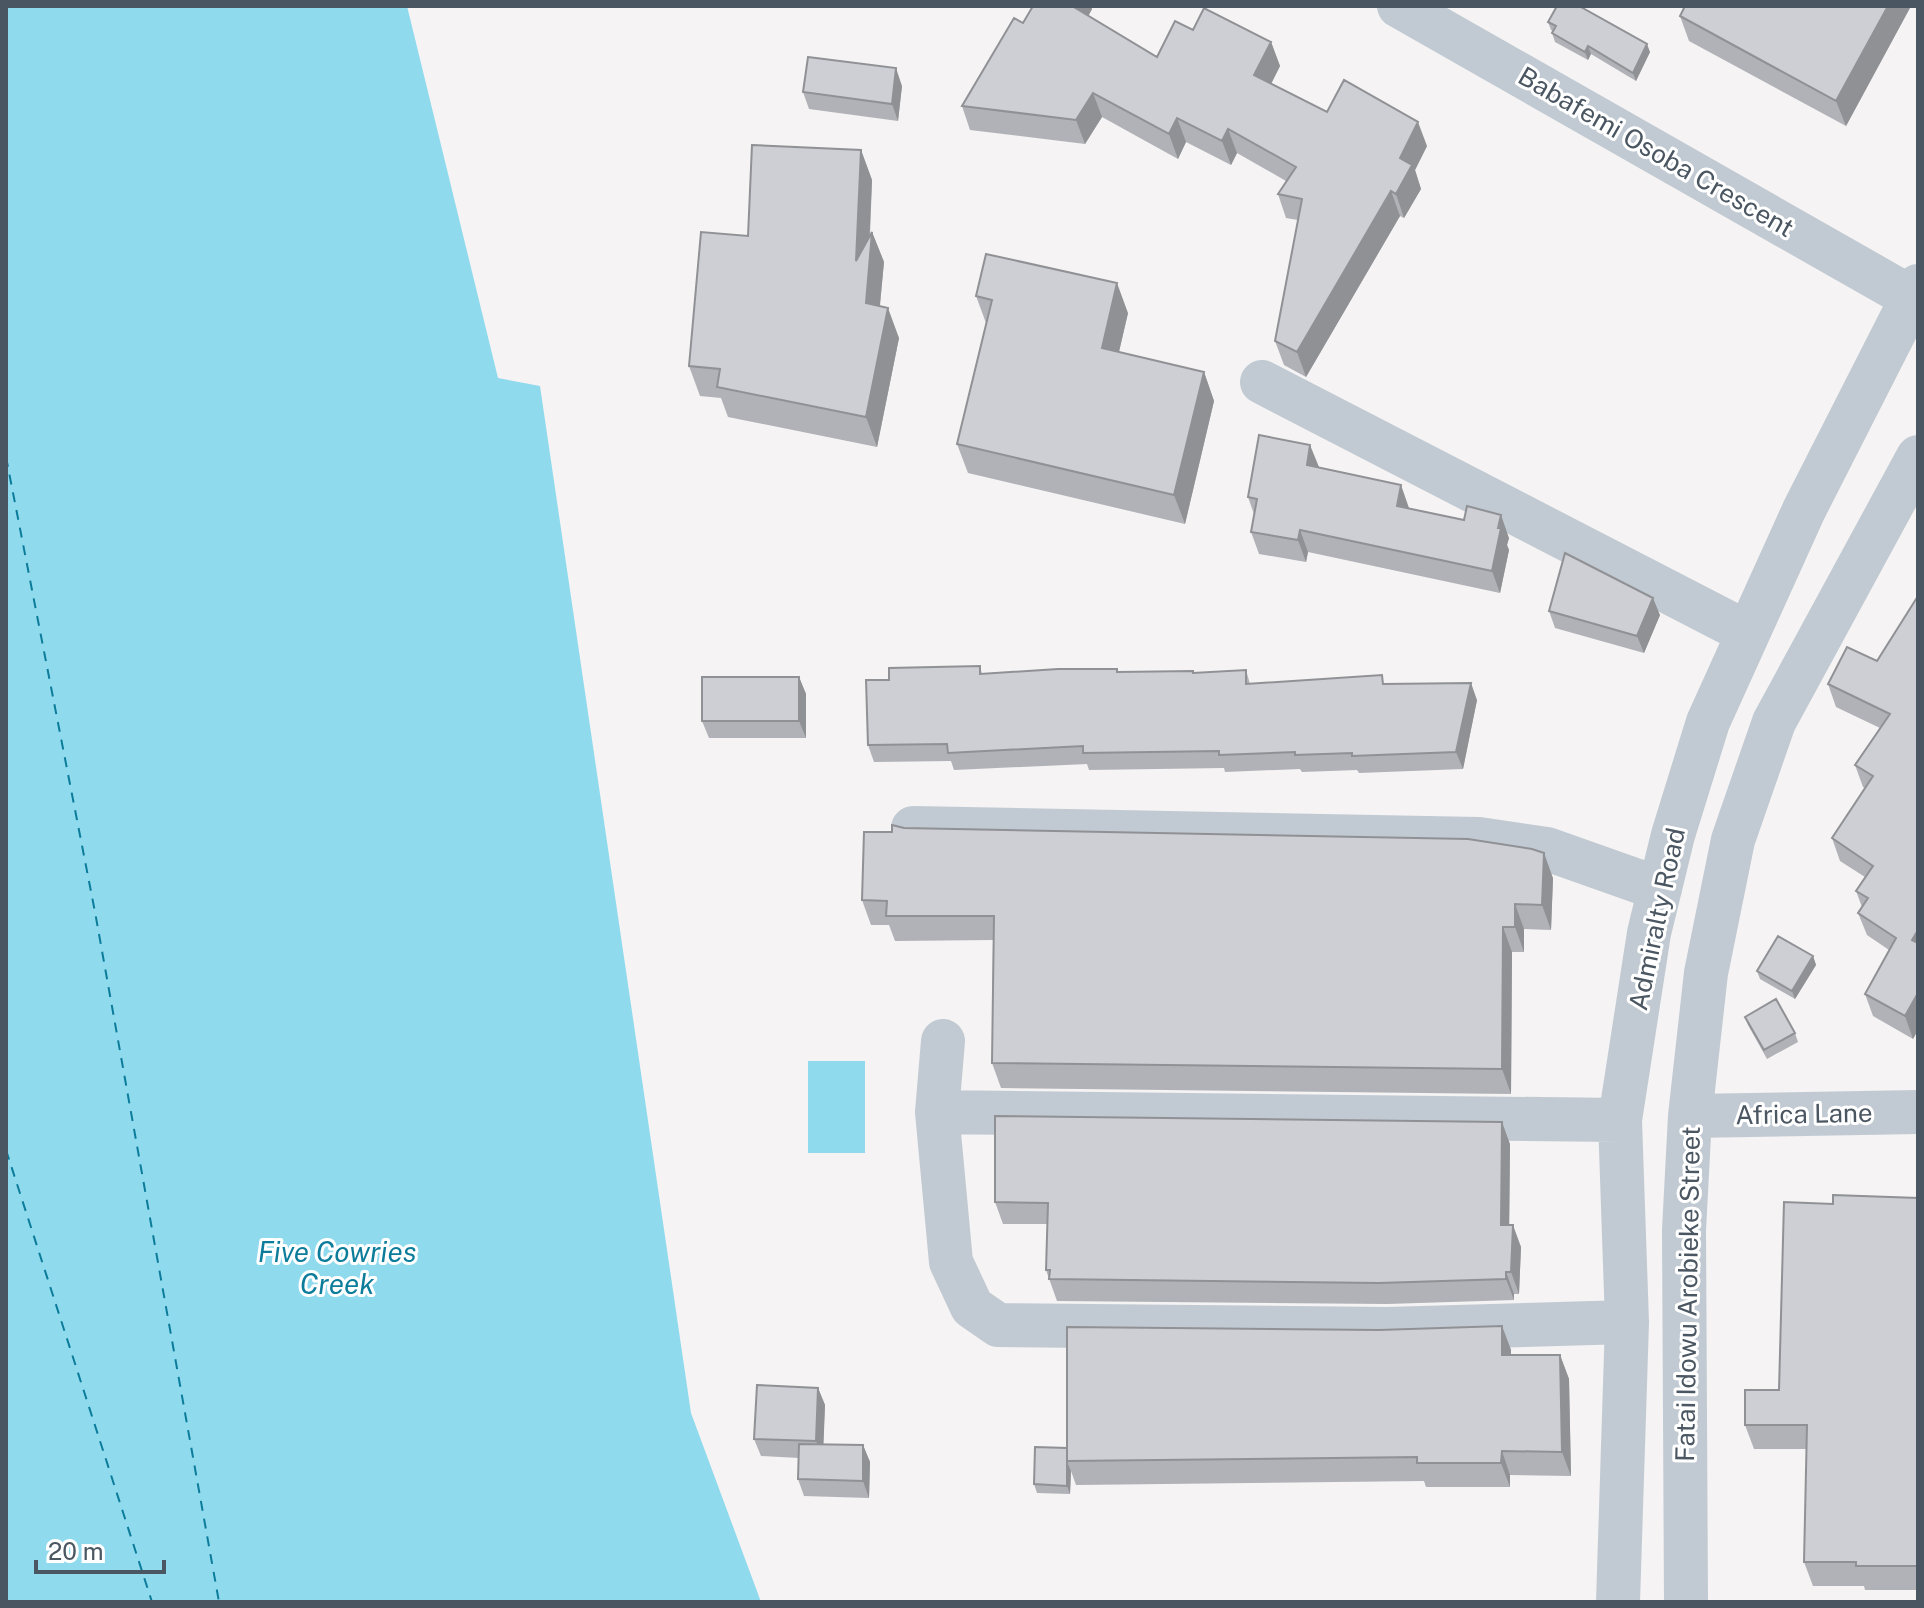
<svg xmlns="http://www.w3.org/2000/svg" width="1924" height="1608" font-family="'Public Sans',sans-serif">
  <rect width="100%" height="100%" fill="#f5f3f3"/>
  <path fill="#90daee" d="M6,6H407L498,378L540,386L691,1413L761,1602H6Z
    M808,1061H865V1153H808Z"/>
  <g fill="none" stroke-linecap="round" stroke-linejoin="round">
    <path stroke="#0c7c9b" stroke-width="2" stroke-dasharray="10 8" stroke-linecap="butt" d="M6,457L95,912L219,1602
      M6,1150L152,1602"/>
    <path stroke="#c1cad2" stroke-width="44" d="M1399,6L1912,298
      M1262,382L1748,633
      M913,828L1479,839L1547,849L1660,889
      M943,1041L937,1112L951,1262L972,1307L998,1325L1387,1329L1627,1322
      M937,1112L1620,1120
      M1690,1116L1918,1112
      M1618,1602L1627,1322L1620,1120L1649,933L1673,835L1708,722L1804,510L1918,286
      M1686,1602L1684,1230L1690,1116L1706,973L1733,840L1774,722L1918,457"/>
  </g>
  <path fill="#b0b2b7" d="M1033,6H1091L1092,9L1088,16L1157,57L1193,30L1271,42L1280,66L1271,84L1327,112L1427,146L1415,170L1421,189L1404,218L1400,216L1306,377L1284,365L1275,341L1298,220L1286,218L1278,194L1286,181L1237,153L1231,165L1186,142L1178,159L1102,117L1085,144L970,130L962,106L1023,23Z
    M1911,6L1846,126L1689,41L1680,16Z
    M1548,22L1650,52L1636,81L1591,54L1588,60L1555,42L1552,33L1553,31L1551,30Z
    M902,86L898,121L809,109L803,92Z
    M861,150L872,180L870,237L872,232L884,262L880,306L899,338L877,447L728,417L721,398L700,396L689,366L748,236Z
    M976,296L1128,313L1119,352L1204,372L1214,401L1185,524L968,473L957,444L986,323Z
    M1318,467L1409,508L1509,538L1507,545L1509,550L1500,593L1308,552L1306,562L1259,554L1251,532L1254,514L1248,497Z
    M1918,596V1030L1913,1039L1873,1016L1865,994L1889,950L1867,935L1858,913L1862,907L1856,891L1865,877L1840,861L1832,838L1865,788L1863,787L1855,765L1880,728L1836,707L1828,684L1877,661Z
    M1549,611L1660,615L1644,653L1555,628Z
    M980,666L982,674L1119,672L1194,673L1246,670L1250,684H1385L1477,700L1463,769L1359,773L1357,770L1302,772L1300,769L1225,772L1224,768L1089,770L1087,764L954,770L951,761L874,762L868,745L889,680Z
    M799,677L806,694V738H709L702,721Z
    M904,828L1553,878L1551,930L1524,929V952H1512L1511,1094L1001,1088L992,1063L993,940L895,941L889,925H871L862,900L892,832Z
    M1813,956L1816,965L1795,999L1760,979L1757,971Z
    M1745,1017L1795,1033L1798,1042L1767,1059L1748,1025Z
    M1510,1144L1509,1225L1521,1247L1519,1294H1514V1300L1387,1304L1057,1301L1046,1270L1048,1224H1003L995,1202Z
    M1918,1198V1590H1865L1864,1586H1813L1804,1562L1807,1449H1754L1745,1425L1779,1390L1833,1204Z
    M1502,1326L1511,1350V1355H1560L1569,1379L1571,1476L1510,1475V1487H1426L1424,1481L1076,1485L1071,1471L1070,1494L1037,1493L1034,1484L1067,1448L1379,1330Z
    M818,1388L825,1405L823,1444L863,1445L870,1462L869,1498L804,1496L798,1479L799,1458L761,1456L754,1439Z"/>
  <path fill="#909195" d="M1072,6H1091L1092,9L1081,30Z
    M1888,6H1911L1846,126L1836,101Z
    M1271,42L1280,66L1263,100L1254,75Z
    M1647,44L1650,52L1636,81L1633,73Z
    M1588,46L1591,54L1588,60L1585,52Z
    M896,68L902,86L898,121L892,104Z
    M1093,93L1102,117L1085,144L1076,120Z
    M1177,118L1186,142L1178,159L1169,134Z
    M1418,122L1427,146L1415,170L1421,189L1404,218L1396,194L1400,158Z
    M1228,129L1237,153L1231,165L1222,141Z
    M861,150L872,180L867,292L856,261Z
    M1391,191L1400,216L1306,377L1297,352Z
    M872,232L884,262L877,334L866,303Z
    M1117,283L1128,313L1113,377L1102,348Z
    M888,308L899,338L877,447L866,417Z
    M1204,372L1214,401L1185,524L1174,495Z
    M1310,445L1319,467L1315,487L1307,465Z
    M1401,485L1409,508L1405,528L1397,506Z
    M1501,515L1509,538L1507,545L1509,550L1500,593L1492,571Z
    M1300,530L1308,552L1306,562L1298,540Z
    M1653,598L1660,615L1644,653L1637,636Z
    M799,677L806,694V738L799,721Z
    M1471,683L1477,700L1463,769L1456,752Z
    M1544,853L1553,878L1551,930L1542,905Z
    M1515,904L1524,929V952L1515,927Z
    M1503,927L1512,952L1511,1094L1502,1069Z
    M1918,930V956L1912,940Z
    M1813,956L1816,965L1795,999L1792,991Z
    M1918,993V1030L1913,1039L1905,1016Z
    M1502,1122L1510,1144L1509,1247L1501,1225Z
    M1513,1225L1521,1247L1519,1294L1511,1272Z
    M1506,1272L1514,1294V1300L1506,1279Z
    M1502,1326L1511,1350V1379L1502,1355Z
    M1560,1355L1569,1379L1571,1476L1562,1452Z
    M818,1388L825,1405L823,1458L816,1441Z
    M863,1445L870,1462L869,1498L863,1481Z
    M1502,1451L1510,1475V1487L1501,1463Z
    M1067,1462L1071,1471L1070,1494L1067,1486Z"/>
  <path fill="#cdcfd5" stroke="#909195" stroke-width="2" d="M1033,6H1072L1157,57L1175,21L1193,30L1204,8L1271,42L1254,75L1327,112L1344,80L1418,122L1400,158L1412,165L1396,194L1391,191L1297,352L1275,341L1302,199L1278,194L1296,167L1228,129L1222,141L1177,118L1169,134L1093,93L1076,120L962,106L1014,18L1023,23Z
    M1557,6H1579L1647,44L1633,73L1588,46L1585,52L1552,33L1556,26L1548,22Z
    M1685,6H1888L1836,101L1680,16Z
    M808,57L896,68L892,104L803,92Z
    M752,145L861,150L856,261L872,232L866,303L888,308L866,417L717,387L720,369L689,366L701,232L748,236Z
    M986,254L1117,283L1102,348L1204,372L1174,495L957,444L992,300L976,296Z
    M1259,435L1310,445L1307,465L1401,485L1397,506L1464,520L1467,506L1501,515L1498,528H1501L1492,571L1300,530L1298,540L1251,532L1257,499L1248,497Z
    M1565,553L1653,598L1637,636L1549,611Z
    M1918,596V930L1912,940L1918,943V993L1905,1016L1865,994L1896,938L1858,913L1868,898L1856,891L1873,866L1832,838L1873,776L1855,765L1890,714L1828,684L1847,647L1877,661Z
    M980,666V674L1058,669H1117V672L1193,671V673L1246,670V684L1382,675L1383,684L1471,683L1456,752L1352,756V753L1295,755V752L1219,755V751L1083,753V746L948,753L947,744L868,745L866,680H889V668Z
    M702,677H799V721H702Z
    M892,825L904,828L1468,839L1532,849L1544,853L1542,905L1515,904V927H1503L1502,1069L992,1063L994,916H886L887,901L862,900L864,832H892Z
    M1778,936L1813,956L1792,991L1757,971Z
    M1776,999L1795,1033L1764,1050L1745,1017Z
    M995,1116L1502,1122L1501,1225H1513L1511,1272H1506V1279L1379,1283L1049,1279L1050,1270H1046L1048,1203L995,1202Z
    M1833,1195L1918,1198V1566H1856V1562H1804L1807,1425H1745V1390H1779L1784,1202L1833,1204Z
    M1502,1326V1355H1560L1562,1452L1502,1451L1501,1463H1417V1457L1067,1461V1327L1379,1330Z
    M757,1385L818,1388L816,1441L754,1439Z
    M799,1444L863,1445V1481L798,1479Z
    M1035,1447L1067,1448V1486L1034,1484Z"/>
  <g text-anchor="middle" stroke-width="6" stroke-linejoin="round" paint-order="stroke">
    <g font-size="26" fill="#4a5661" stroke="#fff">
      <text transform="translate(1656 152) rotate(30)" y="9">Babafemi Osoba Crescent</text>
      <text transform="translate(1657 919) rotate(-78)" y="9">Admiralty Road</text>
      <text transform="translate(1804 1114) rotate(-1)" y="9">Africa Lane</text>
      <text transform="translate(1688 1294) rotate(-89)" y="9">Fatai Idowu Arobieke Street</text>
    </g>
    <g font-size="28" font-style="italic" fill="#0c7c9b" stroke="#fff">
      <text x="337" y="1262">Five Cowries<tspan x="337" dy="32">Creek</tspan></text>
    </g>
  </g>
  <rect width="1924" height="1608" fill="none" stroke="#4a5661" stroke-width="16"/>
  <path d="M36 1560v12h128v-12" fill="none" stroke="#4a5661" stroke-width="4"/>
  <text x="48" y="1560" font-size="24" fill="#4a5661" stroke="#ffffff" stroke-width="6" paint-order="stroke">20 m</text>
</svg>
